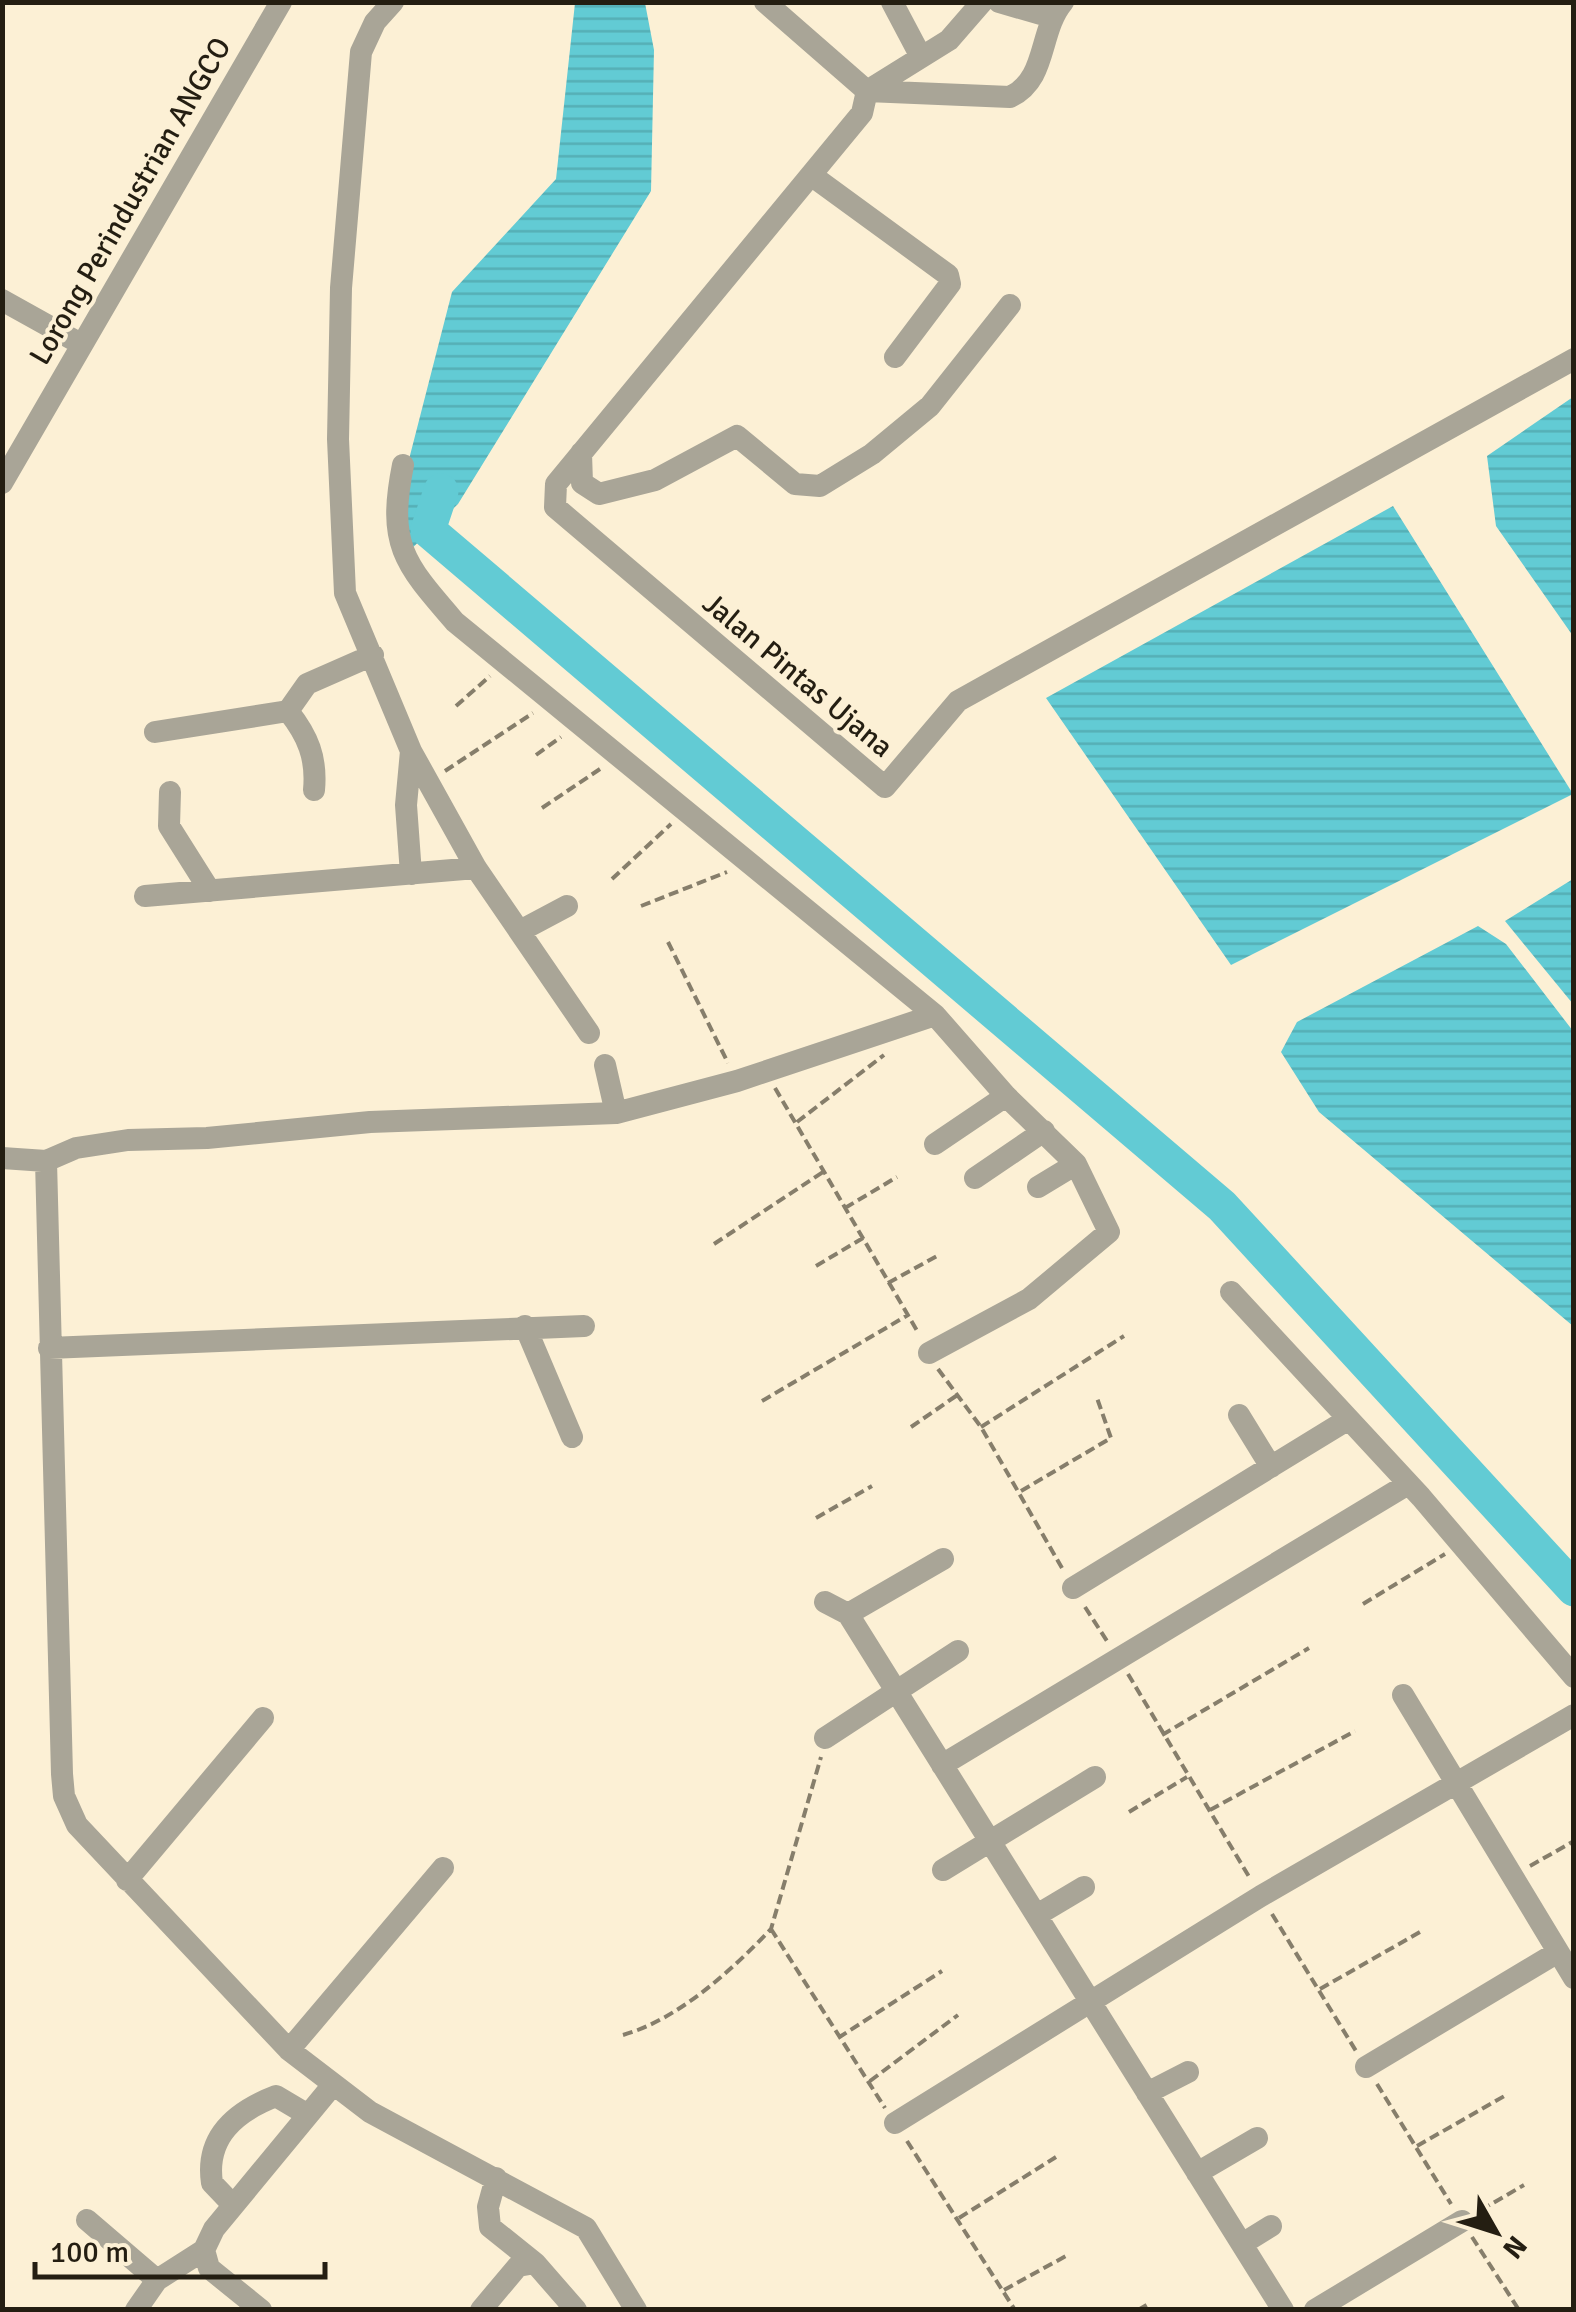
<svg xmlns="http://www.w3.org/2000/svg" width="1576" height="2312" font-family="Signika,sans-serif">
  <defs>
    <pattern id="water-rules" width="6" height="5" patternUnits="userSpaceOnUse" patternTransform="scale(2.5)"><rect width="6" height="5" fill="#62cbd4"/><path d="M0 2.5h6" fill="none" stroke="#55aeb5"/></pattern>
  </defs>
  <rect width="100%" height="100%" fill="#fcf0d5"/>
  <path fill="url(#water-rules)" d="M575,3H645L654,50L651,191L458,504L406,554L397,506L452,292L556,179Z
    M1573,397V636L1496,526L1487,456Z
    M1393,506L1573,794L1231,965L1046,698Z
    M1573,879V1004L1505,921Z
    M1478,926L1506,944L1573,1031V1326L1319,1112L1281,1052L1297,1022Z"/>
  <g fill="none" stroke-linecap="round" stroke-linejoin="round">
    <path stroke="#62cbd4" stroke-width="35" d="M441,491L428,530L1222,1206L1574,1589"/>
    <path stroke="#867e6b" stroke-width="4" stroke-dasharray="10 5" stroke-linecap="butt" d="M456,706L490,676
      M536,755L561,737
      M445,771L533,713
      M542,808L600,769
      M612,879L671,824
      M641,906L727,872
      M668,942L728,1063
      M775,1088L919,1334
      M797,1122L884,1055
      M845,1208L897,1177
      M714,1244L823,1172
      M816,1266L863,1238
      M888,1283L937,1256
      M938,1369L981,1427L1062,1568
      M762,1401L908,1315
      M911,1427L956,1396
      M981,1427L1124,1336
      M1021,1491L1111,1438L1097,1398
      M816,1518L872,1486
      M1363,1604L1445,1554
      M1085,1607L1107,1641
      M1128,1674L1251,1880
      M1162,1735L1309,1648
      M1210,1810L1355,1731
      M1129,1812L1187,1777
      M1530,1866L1574,1841
      M1272,1914L1356,2051
      M771,1929L885,2108
      M1320,1989L1420,1932
      M623,2035C679,2019 732,1970 771,1929L821,1757
      M838,2038L942,1971
      M870,2081L958,2015
      M1377,2084L1451,2204
      M907,2141L1015,2310
      M1417,2146L1508,2094
      M1481,2210L1524,2185
      M959,2218L1056,2157
      M1472,2237L1519,2310
      M1004,2290L1066,2256
      M1138,2310L1150,2303"/>
    <path stroke="#a9a597" stroke-width="22" d="M393,2L375,22L361,52L341,288L338,439L345,593L411,751L476,868L589,1033
      M765,2L867,91L862,113L556,484L555,507L885,787L958,701L1574,359
      M892,2L920,55
      M999,2L1051,17
      M867,91L1010,97C1048,79 1038,32 1063,2
      M867,91L949,40L982,2
      M811,175L948,275L950,284L895,357
      M2,300L81,344
      M581,453L582,483L599,494L655,480L737,436L795,484L820,486L872,454L930,406L1010,305
      M403,465C387,545 404,563 455,622L935,1015
      M2,483L281,2
      M288,711C308,736 317,758 314,790
      M155,732L288,711L307,684L373,655
      M411,751L406,805L411,874
      M170,792L169,826L210,891
      M145,896L476,868
      M520,931L567,906
      M605,1065L616,1113
      M935,1144L1006,1096
      M2,1158L46,1161L76,1148L128,1140L207,1138L370,1122L616,1113L737,1081L935,1015L1006,1096L1076,1164L1109,1232L1029,1299L929,1353
      M46,1161L62,1774L64,1796L77,1825L289,2050L370,2112L586,2228L636,2310
      M975,1178L1044,1131
      M1038,1187L1076,1164
      M1231,1292L1421,1497L1574,1677
      M525,1326L572,1437
      M49,1348L584,1326
      M1239,1415L1271,1467
      M1073,1588L1347,1420
      M825,1602L848,1614L1283,2310
      M848,1614L943,1559
      M1403,1695L1574,1978
      M825,1738L958,1651
      M942,1765L1408,1484
      M943,1870L1095,1777
      M127,1880L263,1718
      M1037,1915L1084,1887
      M289,2050L443,1868
      M1366,2067L1558,1952
      M1147,2093L1188,2072
      M895,2123L1261,1896L1574,1715
      M1197,2173L1257,2138
      M496,2178L488,2207L490,2227L535,2263
      M233,2205L212,2183C205,2136 237,2111 276,2096L308,2115
      M87,2220L157,2280
      M1242,2244L1271,2226
      M136,2310L157,2280L204,2250
      M261,2310L209,2268L204,2250L214,2229L332,2086
      M481,2310L518,2266L535,2263L576,2310
      M1315,2310L1462,2221"/>
  </g>
  <g text-anchor="middle" stroke-width="8" stroke-linejoin="round" paint-order="stroke">
    <g font-size="30" fill="#241e12" stroke="#fcf0d5">
      <text transform="translate(130 201) rotate(-60)" y="10">Lorong Perindustrian ANGCO</text>
      <text transform="translate(798 675) rotate(40)" y="10">Jalan Pintas Ujana</text>
    </g>
  </g>
  <rect width="1576" height="2312" fill="none" stroke="#241e12" stroke-width="10"/>
  <g transform="translate(1496 2232) rotate(129)" stroke="#fcf0d5" stroke-width="8" paint-order="stroke">
  <path d="M0-8L18 38L0 25L-18 38Z" fill="#241e12"/>
  <text y="-15" font-size="28" font-weight="bold" text-anchor="middle" fill="#241e12">N</text>
  </g>
  <path d="M35 2262v15h290v-15" fill="none" stroke="#241e12" stroke-width="5"/>
  <text x="50" y="2262" font-size="30" fill="#241e12" stroke="#fcf0d5" stroke-width="8" paint-order="stroke">100 m</text>
</svg>
